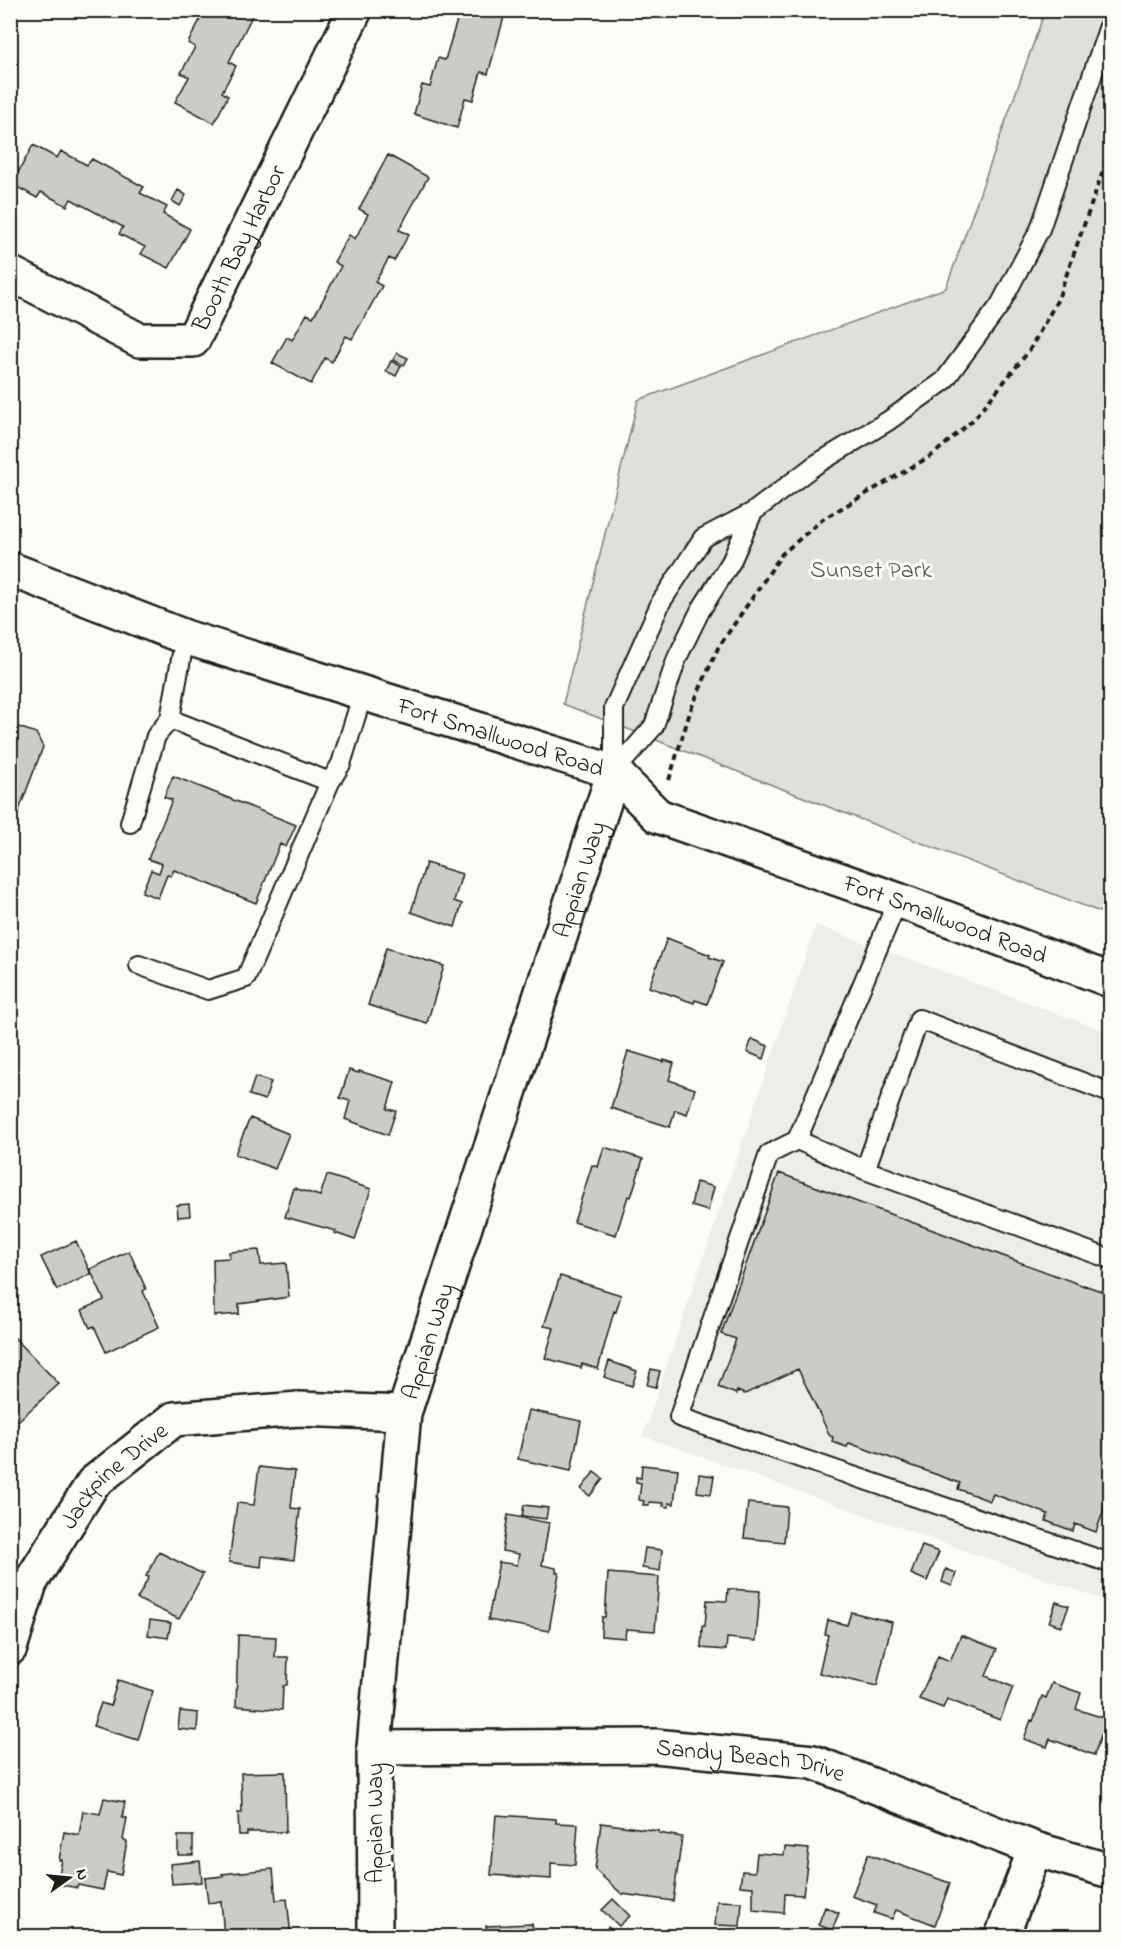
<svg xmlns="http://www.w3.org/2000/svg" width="1121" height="1947" font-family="'Indie Flower',sans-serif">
  <rect width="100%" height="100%" fill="#fdfcf7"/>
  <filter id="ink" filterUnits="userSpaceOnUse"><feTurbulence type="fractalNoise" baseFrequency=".0167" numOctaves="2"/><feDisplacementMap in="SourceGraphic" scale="12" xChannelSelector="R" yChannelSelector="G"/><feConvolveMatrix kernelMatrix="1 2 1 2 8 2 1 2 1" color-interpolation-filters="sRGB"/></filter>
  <g filter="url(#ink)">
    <path fill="#eeede9" d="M816,925L1110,1033V1602L643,1436Z"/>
    <path fill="#e0dfdb" stroke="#7e7e7c" stroke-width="1.5" d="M1045,11H1110V916L563,704L638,400L946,288Z"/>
    <path fill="#cccbc8" stroke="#1c1c1c" stroke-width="1.5" d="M205,10H255L229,62L236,66L222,92L228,96L214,123L175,102L189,77L181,73L195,47L188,43Z
      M460,10H500L498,15L504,17L488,74L481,72L473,100L465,98L457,128L414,114L422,85L430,87L438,58L445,60Z
      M33,145L57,158L61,151L87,165L92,159L144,187L140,193L167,207L163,214L190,229L169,268L141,254L145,247L119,234L123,227L71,199L67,206L41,192L37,198L12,184Z
      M388,155L428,177L399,230L409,234L394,261L389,258L375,282L382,286L352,339L346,336L332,362L325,358L311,384L272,363L287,337L292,340L307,314L313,317L318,309L341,266L334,262L349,235L355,239L368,214L359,209Z
      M178,190L186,195L180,206L172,201Z
      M397,353L408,358L404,365L393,360Z
      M391,361L401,366L396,376L386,371Z
      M10,724L36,733L43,747L16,818L10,816Z
      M173,776L296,825L286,847L280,844L256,903L174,870L171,876L167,875L158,898L142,892L151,870L159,873L162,864L148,859L172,800L164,797Z
      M426,863L462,874L454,901L462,904L455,927L411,912Z
      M667,938L710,955L709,957L723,962L707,1004L695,1000L694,1003L649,987Z
      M386,948L444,966L427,1023L368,1005Z
      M752,1039L768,1046L764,1059L747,1052Z
      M628,1051L664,1062V1060L674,1063L669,1080L695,1089L687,1114L675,1110L670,1127L611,1108Z
      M349,1070L359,1073V1071L395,1082L387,1109L396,1111L388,1135L345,1119L350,1101L340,1098Z
      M255,1077L271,1082L265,1100L249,1095Z
      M250,1118L289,1134L275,1169L235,1154Z
      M604,1147L643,1159L631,1197L628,1196L616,1235L574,1222L592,1165L598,1167Z
      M779,1173L1084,1286V1285L1110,1294V1492L1096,1532L1075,1524L1073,1531L1046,1521L1048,1514L993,1494L990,1501L958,1489L960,1483L957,1482L849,1443L847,1447L832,1442L833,1437L830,1436L798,1369L745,1394L737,1391L736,1394L718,1387L736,1339L721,1334Z
      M327,1175L371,1189L355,1240L335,1233L336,1231L285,1217L294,1188L320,1196Z
      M696,1182L714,1187L708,1211L691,1206Z
      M189,1204L190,1216L178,1217L177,1205Z
      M76,1241L91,1274L57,1290L41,1257Z
      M259,1250L261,1265L286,1263L289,1297L239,1304V1314L214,1316L213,1259L230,1258L229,1252Z
      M129,1251L146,1289L143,1291L159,1327L106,1352L94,1326L90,1328L82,1310L104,1300L90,1269Z
      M560,1276L621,1295L616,1312L614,1311L598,1369L582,1364L581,1368L545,1358L554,1328L544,1326Z
      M13,1336L59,1384L19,1420L10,1411V1338Z
      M609,1361L637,1371L632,1386L604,1377Z
      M651,1369L660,1371L656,1387L647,1385Z
      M529,1410L581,1421L571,1471L518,1459Z
      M642,1465L678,1469L674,1504L669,1503V1507L663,1506L664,1503L649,1502V1505H643L644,1501L639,1500L641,1483L636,1482V1477L641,1478Z
      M259,1467L295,1471L291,1508L300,1509L294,1560L262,1556L261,1567L229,1562L237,1503L254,1505Z
      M594,1472L603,1479L590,1496L581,1489Z
      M699,1474L714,1476L711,1494L697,1492Z
      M748,1503L787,1507L784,1542L744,1538Z
      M524,1505L548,1508L546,1519L522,1516Z
      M508,1515L549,1523L542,1565L556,1568V1572L559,1573L549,1631L488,1620L499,1562L517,1565L519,1554L502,1551Z
      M922,1546L939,1552L927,1581L911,1574Z
      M645,1548L662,1550L660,1571L642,1568Z
      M159,1552L203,1574L179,1619L137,1599L149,1577L146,1576Z
      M946,1569L956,1573L952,1586L942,1582Z
      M608,1573L659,1577L655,1631L626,1629L625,1638L601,1636L602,1617H605Z
      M728,1589L760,1591L756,1641L727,1638L726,1650L701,1648L702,1626H705L707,1600L727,1601Z
      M1056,1602L1069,1606L1061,1626L1049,1622Z
      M851,1612L892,1622L877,1686L819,1673L828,1635L825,1634L828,1620L847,1625Z
      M150,1620L171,1623L168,1638L148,1635Z
      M238,1635L276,1637L275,1657H288L287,1685L283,1686L282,1710L236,1706Z
      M961,1635L997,1649L986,1676L1013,1687L1000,1720L947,1699L943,1708L919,1699L938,1656L950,1661Z
      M118,1680L153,1691L138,1740L93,1726L101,1703L110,1706Z
      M1052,1683L1081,1693L1076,1709L1107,1719L1094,1755L1050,1739L1047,1747L1024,1739L1031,1720L1033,1721L1042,1696L1046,1698Z
      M180,1711L198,1713L197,1731L178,1729Z
      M285,1772L286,1832H247V1835H239L238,1813H242L241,1773Z
      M104,1798L125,1802L122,1818H127L123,1840L127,1841L121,1875L107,1872L103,1890L78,1885L77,1888L57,1884L62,1860H59L64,1832L79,1835L83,1811L100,1814Z
      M496,1815L556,1819V1823L578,1824L575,1865L551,1863V1879L491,1875Z
      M601,1823L659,1831V1833L682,1837L673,1901L622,1894L595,1870Z
      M178,1836H193V1855H178Z
      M785,1847L809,1849L803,1895L785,1894L784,1913L753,1910V1887L740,1886L742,1871L755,1872L757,1853L784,1855Z
      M868,1854L950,1883L935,1925L896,1910L892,1919L874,1913L877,1905L852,1896Z
      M200,1861L202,1882L172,1884L170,1864Z
      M273,1869L276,1900L287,1899L291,1936H224L221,1901L208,1903L205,1878L223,1876L222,1874Z
      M613,1899L630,1916L619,1926L602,1910Z
      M717,1901L742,1902L740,1926L715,1925Z
      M825,1907L839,1913L832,1930L818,1925Z
      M532,1924L534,1936H487L486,1926Z
      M608,1927L618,1936H599Z"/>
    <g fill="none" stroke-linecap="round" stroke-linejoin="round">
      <g stroke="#1c1c1c" stroke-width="22">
        <path id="lane" d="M185,637L170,719L330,782L341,764L363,693
          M614,772V708L661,602L703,538L753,512L815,465L888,421L944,381L1000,305L1040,229L1110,23
          M614,772L654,726L677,658L700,611L731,562L753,512
          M130,823L156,736L170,719
          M898,900L797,1140L865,1170L1110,1259
          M139,965L208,990L246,978L330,782
          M797,1140L769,1154L679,1417L1110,1563
          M865,1170L919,1019L1110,1093"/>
      </g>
      <g stroke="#1c1c1c" stroke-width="38">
        <g id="street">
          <path id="s1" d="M10,273L139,340H193L355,10"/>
          <path id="s2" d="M10,1648L30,1583L93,1483L174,1419L299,1409L404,1413"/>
          <path id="s3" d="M374,1748L655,1746L813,1762L1035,1849L1110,1871"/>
          <path id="s4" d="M375,1936L374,1748L404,1413L614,772"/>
          <path d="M1002,1936L1035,1849"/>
        </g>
      </g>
      <g stroke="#1c1c1c" stroke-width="38">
        <g id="primary">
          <path id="s5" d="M10,569L185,637L614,772L658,816L898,900L1110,980"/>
        </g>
      </g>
      <path stroke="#1c1c1c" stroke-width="4" stroke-dasharray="6 4.5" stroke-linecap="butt" d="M669,780L691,709L718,648L782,554L823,519L934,454L974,419L1029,351L1058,299L1110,151"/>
      <use href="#lane" stroke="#fdfcf7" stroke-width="18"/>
      <use href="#street" stroke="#fdfcf7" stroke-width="33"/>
      <use href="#primary" stroke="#fdfcf7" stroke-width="33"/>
    </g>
  </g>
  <g text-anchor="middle" stroke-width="6" stroke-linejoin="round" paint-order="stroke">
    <g font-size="24" fill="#1c1c1c" stroke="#fdfcf7">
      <text dy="8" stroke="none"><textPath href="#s1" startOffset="302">Booth Bay Harbor</textPath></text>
      <text dy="8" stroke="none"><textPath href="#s5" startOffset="519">Fort Smallwood Road</textPath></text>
      <text dy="8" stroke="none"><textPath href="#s4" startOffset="1086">Appian Way</textPath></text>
      <text dy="8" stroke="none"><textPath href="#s5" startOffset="1005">Fort Smallwood Road</textPath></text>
      <text dy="8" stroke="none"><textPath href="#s4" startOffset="600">Appian Way</textPath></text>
      <text dy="8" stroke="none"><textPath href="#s2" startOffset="206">Jackpine Drive</textPath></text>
      <text dy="8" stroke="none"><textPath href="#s3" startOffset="378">Sandy Beach Drive</textPath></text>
      <text transform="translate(374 1823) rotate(-90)" y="8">Appian Way</text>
    </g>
    <g font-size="24" fill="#575655" stroke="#fdfcf7">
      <text x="871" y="577">Sunset Park</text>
    </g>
  </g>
  <rect width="1121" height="1947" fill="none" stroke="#fdfcf7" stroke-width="36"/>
  <rect x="18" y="18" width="1085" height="1911" fill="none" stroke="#1c1c1c" stroke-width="2" filter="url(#ink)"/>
  <g transform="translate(69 1878) rotate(75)" stroke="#fdfcf7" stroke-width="4.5" paint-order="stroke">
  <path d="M0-4.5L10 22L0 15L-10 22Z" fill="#1c1c1c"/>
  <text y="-9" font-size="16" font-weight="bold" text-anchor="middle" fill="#1c1c1c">N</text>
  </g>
</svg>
